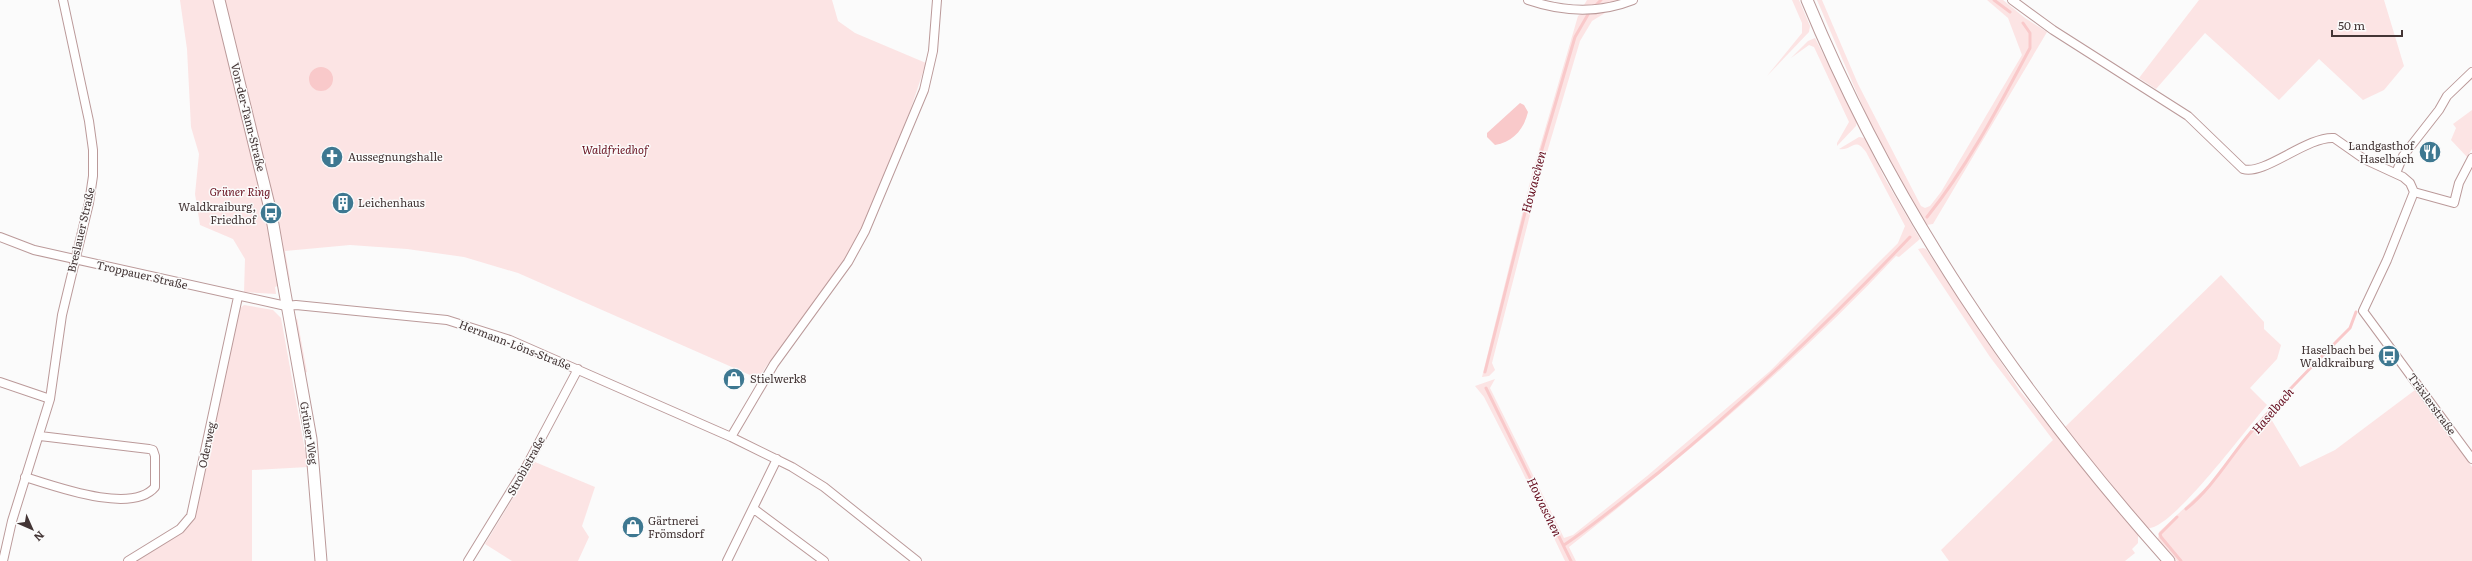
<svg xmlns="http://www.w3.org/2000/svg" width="2472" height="561" font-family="Literata,serif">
  <rect width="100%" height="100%" fill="#fbfbfb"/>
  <path fill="#fce4e4" d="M180,0H832L838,21L855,33L926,63L910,111L862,231L848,257L765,368L759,379L518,273L464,257L407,249L350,245L285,251L290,280L275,287L276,294L244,292L245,259L233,239L200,225L195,194L199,154L191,127L187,49Z
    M1587,0H1621L1607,5H1584Z
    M1792,0H1799L1810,26L1809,32L1767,76L1802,33V23Z
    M1817,0H1822L1858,84L1921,206L1925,208L1930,206L1941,192L2022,55L2008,18L1987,0H2003L2025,18L2047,32L1933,224L1926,225L1921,218L1868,119Z
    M2199,0H2384L2404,66L2384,90L2363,100L2319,59L2279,100L2205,33L2156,89L2139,78Z
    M1605,13L1592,21L1580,41L1540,176L1492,363L1495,370L1489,376L1482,377L1532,174L1578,16L1581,14Z
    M1815,38L1857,121L1856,126L1837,146V143L1849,122L1814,47L1809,45L1791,58L1808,41Z
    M2472,110V149L2467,157L2451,140L2456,128L2453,124Z
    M1859,137L1865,138L1885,179L1920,239L1899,257L1896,256C1796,363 1684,456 1569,547L1576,561H1565L1521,469L1484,397L1475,386L1495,379L1490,388L1564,538L1573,535L1647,476L1769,372L1898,243L1905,226L1866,152C1854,136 1853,151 1839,149Z
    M1923,248L1926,249L2020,391L2138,533V543L2132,549L2135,553L2125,561H1949L1941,550L2053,440L1990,357L1918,249Z
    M2221,275L2264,322V329L2281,345L2277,359L2250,388L2267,405C2249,425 2170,533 2147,528L2064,428Z
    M244,305L273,310L281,318L308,467L252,470V561H136L183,532L194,518L239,309Z
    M297,318L307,372L304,373L295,322Z
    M2415,390L2472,467V561H2177L2158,539L2159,532L2216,478L2270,409L2271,419L2300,467L2335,450Z
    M535,462L595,487L582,526L589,537L578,561H512L485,544Z"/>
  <path fill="#f9c9ca" d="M309 79a12 12 0 1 1 24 0a12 12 0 1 1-24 0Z
    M1520,103L1524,105L1528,112C1524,129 1513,142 1495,145L1487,137V133Z"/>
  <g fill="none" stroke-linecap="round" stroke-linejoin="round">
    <path stroke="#f9c9ca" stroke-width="3" d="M1994,0L2010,12
      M1594,7L1601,0
      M1927,217C1968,166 1999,106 2030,48V33L2023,23
      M1485,372L1535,173L1575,37L1590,11
      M1486,388L1571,561
      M2186,509C2213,487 2229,458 2251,432C2282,396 2316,362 2350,328L2356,312
      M2177,517L2160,534L2161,537L2181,561
      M1564,545C1597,523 1627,497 1658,473C1747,400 1830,321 1910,237"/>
    <g stroke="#bb9a9a" stroke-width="10">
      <path id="street" d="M1528,0C1563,12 1598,14 1633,0
        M2012,0L2053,30L2188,116L2243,169C2264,176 2307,136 2334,138L2364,159L2403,177L2410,183L2414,192L2387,260L2363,311L2472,459
        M2396,173L2403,156L2439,110L2447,96L2472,72
        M2414,192L2454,203L2459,183L2472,158
        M0,237L34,250L286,306L296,305L447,320L510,340L731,437L792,467L824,487L917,561
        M0,382L50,399
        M731,437L774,364L848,262L865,231L924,90L933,51L937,0
        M25,477C54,486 132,515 155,487V456L153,450L149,449L40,436
        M754,509L824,561
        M3,561L12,521L50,399L62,315L89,203L93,176V150L89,121L63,0
        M128,561L180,529L191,516L238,297
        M468,561L527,465L578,369
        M727,561L777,459"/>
    </g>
    <g stroke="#bb9a9a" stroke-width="13">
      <path id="secondary" d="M219,0L271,213L283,282L311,439L321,561
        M1807,0C1894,210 2018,392 2169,561"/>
    </g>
    <use href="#street" stroke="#fff" stroke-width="8"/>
    <use href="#secondary" stroke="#fff" stroke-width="11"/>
  </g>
  <defs>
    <g id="restaurant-disc" transform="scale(1.15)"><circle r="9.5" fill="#3e7891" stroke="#fbfbfb"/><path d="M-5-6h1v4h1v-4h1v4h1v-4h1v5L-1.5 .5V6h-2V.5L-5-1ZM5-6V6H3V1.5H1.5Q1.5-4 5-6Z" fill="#fff"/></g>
    <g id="church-disc" transform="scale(1.15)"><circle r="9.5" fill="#3e7891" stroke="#fbfbfb"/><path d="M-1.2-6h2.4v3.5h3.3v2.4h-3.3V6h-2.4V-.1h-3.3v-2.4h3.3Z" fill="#fff"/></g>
    <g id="building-disc" transform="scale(1.15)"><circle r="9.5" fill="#3e7891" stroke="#fbfbfb"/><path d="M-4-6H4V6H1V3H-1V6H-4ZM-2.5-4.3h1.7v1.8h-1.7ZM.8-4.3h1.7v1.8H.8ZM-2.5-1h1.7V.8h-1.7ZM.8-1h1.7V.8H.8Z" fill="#fff"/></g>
    <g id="bus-disc" transform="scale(1.15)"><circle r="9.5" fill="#3e7891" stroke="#fbfbfb"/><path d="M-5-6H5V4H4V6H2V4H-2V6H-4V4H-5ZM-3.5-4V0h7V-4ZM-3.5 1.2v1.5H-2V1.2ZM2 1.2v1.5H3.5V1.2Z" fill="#fff"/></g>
    <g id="shop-disc" transform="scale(1.15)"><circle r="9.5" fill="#3e7891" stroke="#fbfbfb"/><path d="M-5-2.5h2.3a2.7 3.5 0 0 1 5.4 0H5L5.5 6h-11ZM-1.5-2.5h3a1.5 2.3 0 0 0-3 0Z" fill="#fff"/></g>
  </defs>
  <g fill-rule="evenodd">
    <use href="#restaurant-disc" x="2430" y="152"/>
    <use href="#church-disc" x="332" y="157"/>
    <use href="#building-disc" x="343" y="203"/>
    <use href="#bus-disc" x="271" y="213"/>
    <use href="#bus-disc" x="2389" y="356"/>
    <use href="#shop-disc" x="734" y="379"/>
    <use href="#shop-disc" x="633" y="527"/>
  </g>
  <g text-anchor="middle" stroke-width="3" stroke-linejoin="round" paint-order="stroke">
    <g font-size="11" fill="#433535" stroke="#fbfbfb">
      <text transform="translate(248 117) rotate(76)" y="4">Von-der-Tann-Straße</text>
      <text transform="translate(81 230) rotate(-77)" y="4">Breslauer Straße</text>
      <text transform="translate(142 275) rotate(13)" y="4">Troppauer Straße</text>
      <text transform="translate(515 345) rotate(21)" y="4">Hermann-Löns-Straße</text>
      <text transform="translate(2432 404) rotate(54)" y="4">Träxlerstraße</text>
      <text transform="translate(309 433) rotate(81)" y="4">Grüner Weg</text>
      <text transform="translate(207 445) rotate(-78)" y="4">Oderweg</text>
      <text transform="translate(526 466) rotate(-61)" y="4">Stroblstraße</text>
    </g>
    <g font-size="11" fill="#433535" stroke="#fbfbfb" text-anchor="start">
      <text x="2414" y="150" text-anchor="end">Landgasthof<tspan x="2414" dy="13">Haselbach</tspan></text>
      <text x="348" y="161">Aussegnungshalle</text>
      <text x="358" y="207">Leichenhaus</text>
      <text x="256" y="211" text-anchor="end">Waldkraiburg,<tspan x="256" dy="13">Friedhof</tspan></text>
      <text x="2374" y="354" text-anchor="end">Haselbach bei<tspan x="2374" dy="13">Waldkraiburg</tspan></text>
      <text x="750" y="383">Stielwerk8</text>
      <text x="648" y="525">Gärtnerei<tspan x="648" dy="13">Frömsdorf</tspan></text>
    </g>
    <g font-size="11" font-style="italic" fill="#691220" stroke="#fbfbfb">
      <text x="615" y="154">Waldfriedhof</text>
      <text x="240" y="196">Grüner Ring</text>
    </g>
    <g font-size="12" font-style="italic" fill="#640b1c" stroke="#fbfbfb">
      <text transform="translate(1534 182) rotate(-75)" y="4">Howaschen</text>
      <text transform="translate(2273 411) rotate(-49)" y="4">Haselbach</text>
      <text transform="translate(1544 507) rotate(64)" y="4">Howaschen</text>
    </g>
  </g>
  <g transform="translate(32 529) rotate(135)" stroke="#fbfbfb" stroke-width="3" paint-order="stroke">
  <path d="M0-3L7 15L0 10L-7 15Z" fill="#433535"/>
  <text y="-6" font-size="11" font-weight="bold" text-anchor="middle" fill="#433535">N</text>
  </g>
  <path d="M2332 30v6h70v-6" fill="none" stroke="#433535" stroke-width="2"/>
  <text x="2338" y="30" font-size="12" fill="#433535" stroke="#fbfbfb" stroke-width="3" paint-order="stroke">50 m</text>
</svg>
